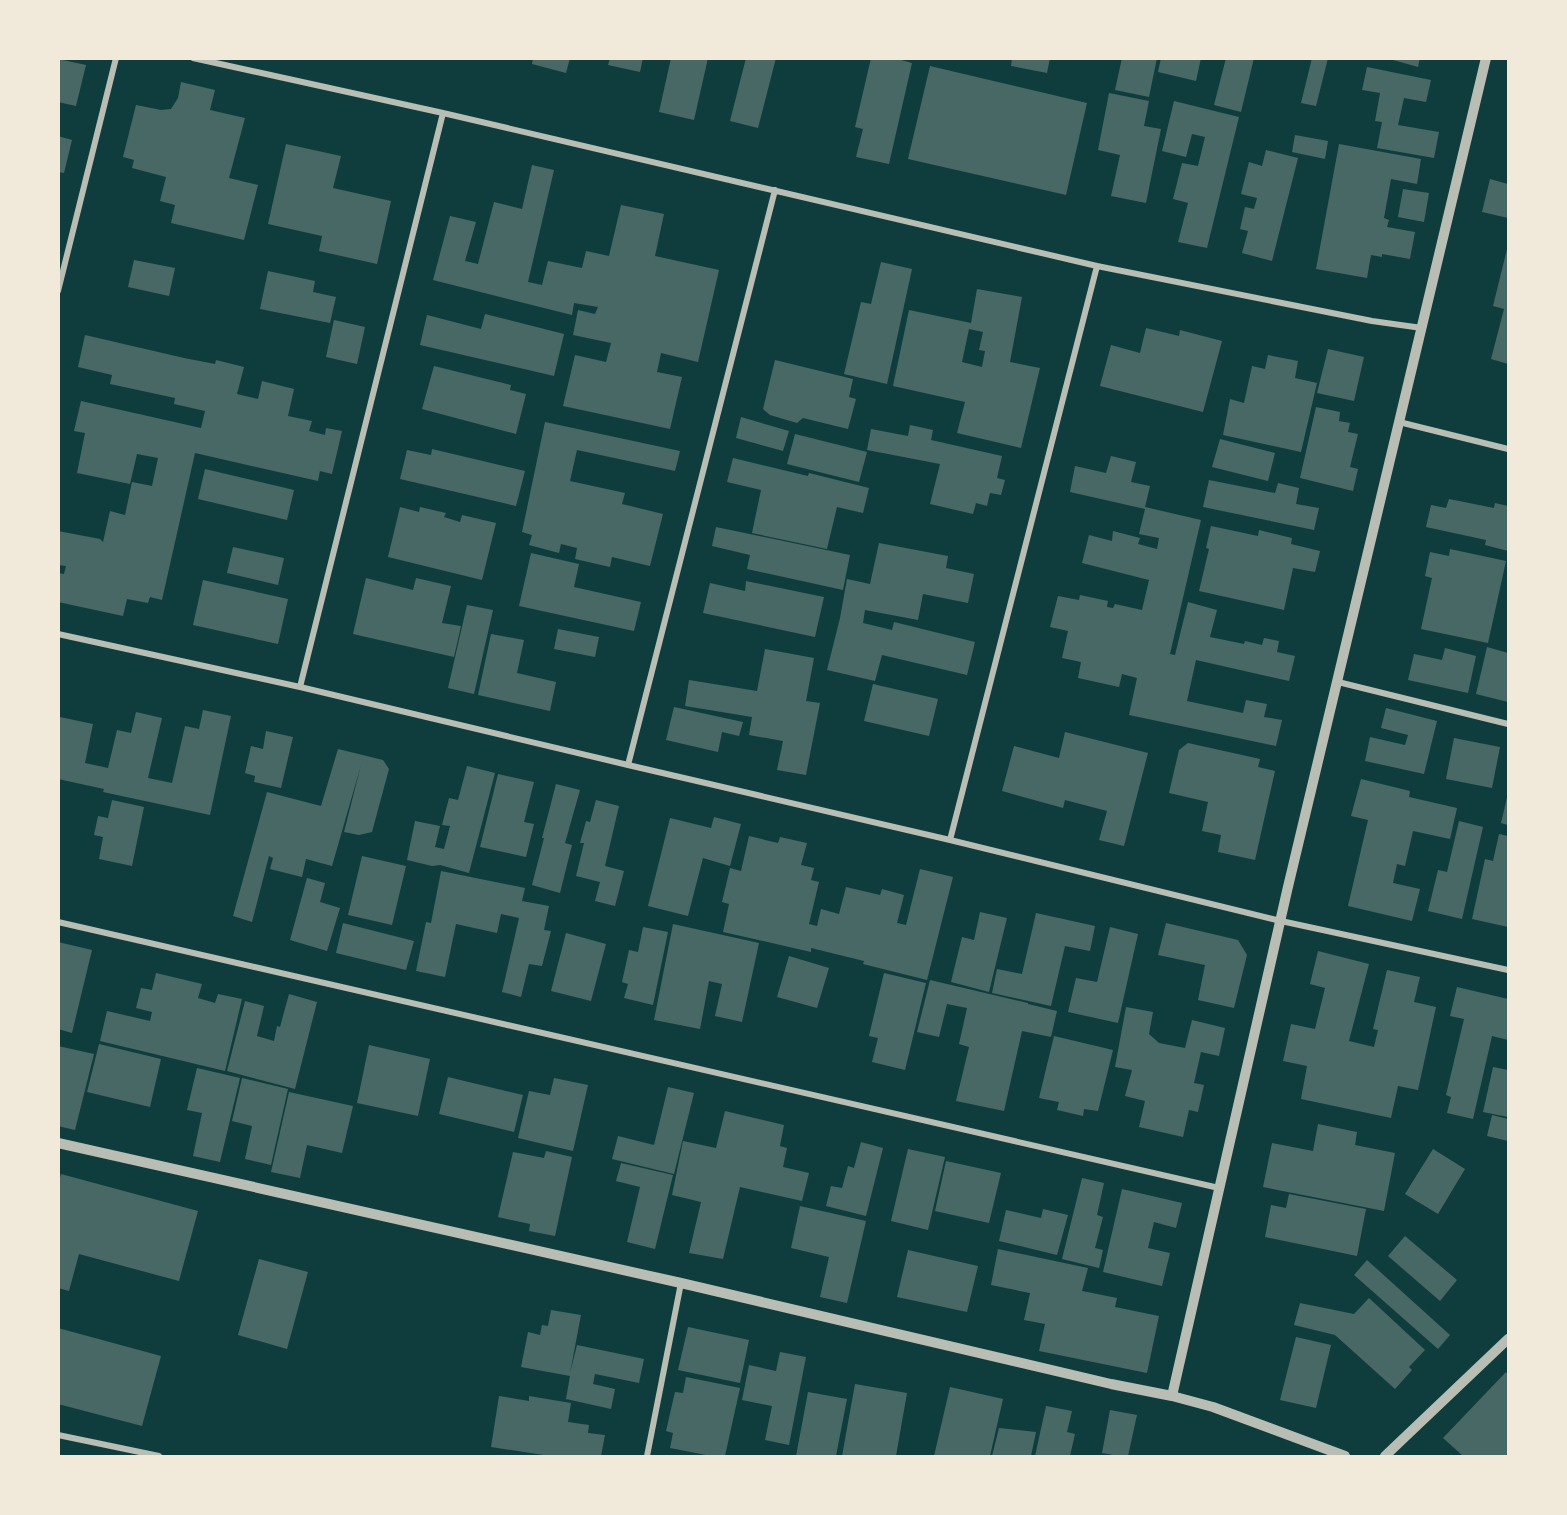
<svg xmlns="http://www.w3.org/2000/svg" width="1567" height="1515" font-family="'Noto Sans',sans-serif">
  <rect width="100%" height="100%" fill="#0f3d3e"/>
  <path fill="#486865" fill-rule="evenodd" d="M533,58H570L566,73L532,64Z
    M610,58H643L640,72L608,65Z
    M671,58H708L694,120L659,112Z
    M746,58H776L758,128L730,121Z
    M871,58H894L912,63L889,164L856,157L863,129L855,127Z
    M1012,58H1050L1047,73L1011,66Z
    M1122,58H1157L1149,97L1115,90Z
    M1161,58H1201L1196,81L1158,72Z
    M1226,58H1254L1241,112L1214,105Z
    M1312,58H1328L1316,106L1301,103Z
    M1386,58H1420L1418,67Z
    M58,59L86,65L76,106L58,102Z
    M930,66L1087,103L1066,195L908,159Z
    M1367,67L1431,80L1426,102L1404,98L1398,125L1439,132L1434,158L1377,148L1382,122L1375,121L1380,93L1362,90Z
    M181,82L215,90L210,110L245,118L229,178L258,185L244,240L171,223L175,205L160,201L166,177L132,168L134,160L123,157L136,105L161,110L171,109L178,98Z
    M1109,93L1149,101L1144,126L1161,129L1146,203L1111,196L1120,155L1098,150Z
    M1174,101L1239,117L1207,248L1178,242L1188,203L1173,199L1182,163L1198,166L1205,137L1192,134L1186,157L1162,151Z
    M1295,135L1328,141L1325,159L1292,152Z
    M58,136L72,140L64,173L58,172Z
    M286,144L341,156L333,188L391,201L377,264L319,251L322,236L268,224Z
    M1339,144L1421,159L1417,184L1391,179L1384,218L1389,220L1387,227L1415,232L1410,259L1382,254V257L1371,255L1367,278L1316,269Z
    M1266,150L1298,158L1272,261L1242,253L1248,231L1240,229L1245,207L1254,209L1257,198L1241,194L1249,162L1262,166Z
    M532,165L554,170L528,282L542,285L548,261L582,268L586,251L609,256L621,205L664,214L655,256L719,270L698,362L661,353L657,372L682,377L670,429L563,406L575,355L606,362L611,343L573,335L578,310L595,314L598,307L574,303L572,315L433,280L450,216L476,222L465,261L478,264L494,202L522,209Z
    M1490,179L1508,184V218L1482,212Z
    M1403,189L1429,193L1424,222L1398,217Z
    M1508,245V364L1491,359L1504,309L1493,306Z
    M134,260L175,268L169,296L128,287Z
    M881,262L912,269L887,384L844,374L861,302L871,304Z
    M268,271L315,281L313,292L336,297L330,323L260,309Z
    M977,289L1022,297L1010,362L1040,368L1021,448L957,433L965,402L893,386L909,310L971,323ZM969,329L983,332L979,350L985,351L982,367L962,362Z
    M485,314L564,334L554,376L420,345L427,315L481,329Z
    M334,320L365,327L357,364L326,357Z
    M1146,328L1179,336L1180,330L1222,341L1203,412L1100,386L1111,345L1140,353Z
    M85,335L184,358L215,364L216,360L244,367L237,394L258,399L262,381L294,389L288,416L312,421L309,431L325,435L326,428L342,431L332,474L320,471L318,481L195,453L162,600L150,597L148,603L127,599L123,616L58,602V573L64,574L66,566L58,565V531L100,539L103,542L110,511L125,515L132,482L152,486L158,458L137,454L130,484L77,473L85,433L74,431L81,401L201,428L205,411L174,404L175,398L110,384L112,375L78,367Z
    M1328,349L1364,357L1354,401L1317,393Z
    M1268,355L1298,361L1295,378L1317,383L1301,452L1223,435L1230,399L1244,403L1252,366L1265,369Z
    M775,360L853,379L849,397L856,399L848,429L803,418L797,423L770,415L763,409Z
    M434,366L511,385L510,390L526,394L516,434L422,409Z
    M1316,407L1340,412L1339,421L1350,423L1348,432L1358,434L1350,467L1358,469L1353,491L1300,478Z
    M741,417L789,431L783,451L736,438Z
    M545,422L680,451L675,471L577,450L570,481L625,493L622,504L663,514L650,566L612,557L610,567L575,559L577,548L561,544L559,553L529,545L532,535L522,532Z
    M910,425L933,430L931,440L1002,456L997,478L1005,480L1001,495L990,493L987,506L976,503L973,514L930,504L940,464L867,450L871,429L908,436Z
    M795,434L867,452L859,482L787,464Z
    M1220,439L1275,453L1268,481L1212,467Z
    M432,449L525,471L516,506L400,479L407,450L431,455Z
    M1111,456L1136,462L1131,482L1150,486L1145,507L1201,520L1170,654L1175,655L1188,602L1217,610L1210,637L1244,644L1245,641L1262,645L1264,638L1279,641L1277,652L1295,656L1289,681L1196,660L1187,701L1243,713L1246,700L1267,704L1264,717L1282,720L1276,746L1129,715L1137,678L1122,674L1119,687L1078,678L1081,662L1062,658L1068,631L1050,627L1058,596L1079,600L1080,595L1108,601L1107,607L1113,608L1115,604L1142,610L1149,580L1082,563L1089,535L1112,541L1113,531L1140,538L1138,544L1157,549L1159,538L1139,534L1145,509L1070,492L1075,466L1106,473Z
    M733,458L808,476L809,473L869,488L863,513L837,507L827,549L752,533L761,490L727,482Z
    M205,469L294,490L287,520L198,499Z
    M1209,480L1275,493L1278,483L1299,488L1296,504L1319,508L1314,530L1203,507Z
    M1449,499L1494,508L1495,503L1508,506V551L1485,545L1486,540L1426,527L1431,505L1446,508Z
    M400,507L419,512L420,507L446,513L444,517L460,522L462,515L496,523L482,580L388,557Z
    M1211,526L1258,536L1259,530L1292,538L1291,544L1320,551L1315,572L1293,568L1284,610L1199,591L1209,549L1206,548Z
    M716,527L850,555L843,590L747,569L750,555L712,546Z
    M879,543L948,556L946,568L974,574L968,603L923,594L918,620L865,610L863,623L892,630L894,622L975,642L967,675L882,655L875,681L827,670L840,618L847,579L870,584Z
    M233,547L284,558L278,585L227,573Z
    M1450,549L1506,561L1488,643L1421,629L1432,578L1425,576L1430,552L1449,556Z
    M531,553L579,564L574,587L641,602L634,631L519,606Z
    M366,578L413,590L416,578L451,586L442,623L461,626L454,657L353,634Z
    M203,580L288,599L278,644L193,625Z
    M746,581L824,597L815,637L703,613L710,583L745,591Z
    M467,605L493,610L474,694L448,688Z
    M558,629L599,637L595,657L554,649Z
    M491,634L524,640L517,673L556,682L550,711L478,695Z
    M1487,647L1508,653V702L1476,694Z
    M1445,648L1476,656L1468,693L1408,680L1414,654L1442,660Z
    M765,649L814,658L806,701L820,703L806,775L777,770L783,741L749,735L752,717L685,706L689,680L757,691Z
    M873,684L938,699L929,736L864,721Z
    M674,707L743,722L739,736L722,732L718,752L666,740Z
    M1386,708L1437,721L1424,774L1365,761L1370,737L1405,745L1408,735L1381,728Z
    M203,710L231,716L210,815L103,792L104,789L58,779V725L60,717L93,724L85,763L108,768L117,730L131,733L136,712L162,718L148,778L172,783L185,726L199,729Z
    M266,731L293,737L281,788L254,782L255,776L245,773L251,746L263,749Z
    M1065,732L1148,753L1124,846L1099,840L1107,811L1065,800L1063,808L1002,791L1014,746L1059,758Z
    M1454,738L1500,747L1492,788L1446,779Z
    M1188,743L1260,759L1258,767L1275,771L1255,860L1218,852L1221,835L1202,831L1208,802L1169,793L1179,750Z
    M338,749L383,760L389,769L372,832L359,835L344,832L361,765L332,866L306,859L302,877L270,869L273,858L269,856L252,922L233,916L267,792L321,806Z
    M467,766L495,773L469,873L440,865L432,866L407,860L415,821L440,826L435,847L444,849L450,826L442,825L449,798L458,800Z
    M498,774L534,782L524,822L534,824L526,857L480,847Z
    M1361,779L1410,791L1409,797L1457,808L1450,839L1413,831L1405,866L1397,864L1393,883L1420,889L1412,921L1348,906L1368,820L1351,816Z
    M556,784L580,790L565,843L572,845L560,893L532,885L544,838H542Z
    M1508,793V825L1501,823Z
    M112,800L144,807L132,866L99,859L103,837L94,835L98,816L108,818Z
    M596,800L619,806L605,866L624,871L615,906L595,901L600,882L576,876L584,843H580L586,821L590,822Z
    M714,817L741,824L730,866L703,858L688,916L648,906L670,818L711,828Z
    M1459,821L1483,827L1462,919L1428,911L1438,870L1447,872Z
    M1499,834L1508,836V927L1472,919L1485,859L1493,861Z
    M749,836L778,843L780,837L807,843L801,865L814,868L811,880L819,882L809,924L817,926L821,909L839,914L846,887L880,895L882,889L904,895L897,923L906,925L920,869L953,877L927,980L863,964L864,961L811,948V952L723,932L729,904L722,902L730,868L741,871Z
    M362,856L406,866L392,925L348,915Z
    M441,871L525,888L522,901L549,906L544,930L551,931L542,966L529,964L521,997L502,992L519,918L501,914L497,933L456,924L445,977L416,971L426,922L431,923Z
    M307,878L325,883L320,902L340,908L327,951L290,940Z
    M980,912L1007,918L989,992L951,982L962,937L974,940Z
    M1036,913L1095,926L1090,951L1065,946L1051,1006L992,993L997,969L1022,974Z
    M343,923L414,941L406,970L336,953Z
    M1166,923L1238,940L1247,955L1234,1008L1198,1000L1205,965L1158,955Z
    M673,924L759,943L742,1022L715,1016L722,984L709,981L700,1029L654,1020Z
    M643,927L668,932L653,1005L624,998L628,984L622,982L629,950L638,952Z
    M1110,927L1138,934L1118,1023L1068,1012L1076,978L1097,982Z
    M566,933L606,944L591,1001L551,991Z
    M58,942L92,950L72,1033L58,1029Z
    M1318,951L1369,964L1349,1041L1374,1047L1378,1030L1373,1029L1387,970L1420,977L1414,1002L1436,1007L1418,1090L1398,1086L1391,1118L1301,1099L1307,1066L1283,1061L1291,1024L1315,1029L1325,988L1310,984Z
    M789,956L829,968L817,1008L777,997Z
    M156,973L202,984L198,998L215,1003L218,994L242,999L225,1071L100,1041L107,1011L150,1021L152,1012L136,1008L141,988L152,990Z
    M884,973L926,983L905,1070L872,1062L878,1038L869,1036Z
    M930,980L1028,1003V1004L1057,1011L1051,1037L1022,1031L1004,1111L956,1101L969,1047L959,1044L967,1008L947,1004L939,1037L917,1032Z
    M1457,987L1508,999V1040L1492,1036L1473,1119L1447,1113L1451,1097L1446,1095L1464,1019L1450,1016Z
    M289,994L317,1002L295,1089L227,1071L245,1001L264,1006L257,1036L274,1041L277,1026L280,1027Z
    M1126,1007L1153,1012L1149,1034L1159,1043L1185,1048L1192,1020L1225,1028L1219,1056L1201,1052L1194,1083L1204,1085L1198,1112L1189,1110L1183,1137L1139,1127L1145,1101L1125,1096L1132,1070L1115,1067Z
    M1054,1036L1113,1050L1098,1111L1084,1109L1083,1116L1057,1110L1059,1102L1039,1098Z
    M99,1044L161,1059L150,1107L87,1092Z
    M369,1045L430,1059L418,1116L357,1103Z
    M58,1046L94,1054L75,1130L58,1126Z
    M1493,1067L1508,1070V1117L1483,1112Z
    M197,1068L240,1078L220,1162L193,1156L202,1113L187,1110Z
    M448,1077L523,1095L514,1132L439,1114Z
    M242,1078L288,1089L271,1165L245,1159L252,1126L232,1121Z
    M554,1078L588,1085L573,1151L518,1138L529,1091L550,1095Z
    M668,1087L694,1093L674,1174L612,1159L618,1136L654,1145Z
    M289,1092L353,1106L342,1153L307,1145L300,1178L271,1172Z
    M725,1111L784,1125L780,1146L787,1148L783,1167L809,1173L802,1201L740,1187L723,1259L689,1253L701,1202L672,1195L683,1141L716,1148Z
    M1492,1115L1508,1119V1141L1487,1136Z
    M1318,1124L1357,1132L1355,1145L1395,1153L1384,1211L1263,1187L1272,1143L1313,1151Z
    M861,1142L883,1148L866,1216L826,1206L831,1186L842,1188L848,1166L854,1168Z
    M908,1149L945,1157L928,1230L891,1221Z
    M1433,1149L1465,1169L1438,1214L1405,1194Z
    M546,1151L572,1157L555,1236L529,1231L530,1224L498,1217L513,1152L544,1158Z
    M946,1161L1001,1173L989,1223L935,1211Z
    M621,1163L673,1175L655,1249L627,1242L640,1187L616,1181Z
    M61,1174L198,1211L179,1281L79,1254L69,1291L58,1288V1184Z
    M1082,1178L1104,1183L1097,1215L1103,1217L1095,1248L1103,1250L1099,1268L1062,1259Z
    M1122,1189L1182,1203L1176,1228L1154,1222L1148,1248L1170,1253L1162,1286L1103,1272Z
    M1289,1194L1366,1209L1357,1256L1265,1237L1271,1205L1286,1208Z
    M800,1206L866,1221L847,1303L820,1297L829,1257L791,1248Z
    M1043,1209L1068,1215L1057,1255L999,1241L1006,1210L1041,1218Z
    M1405,1236L1457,1280L1440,1301L1388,1256Z
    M998,1249L1088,1268L1082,1291L1117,1298L1115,1307L1159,1316L1147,1373L1039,1351L1045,1324L1024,1320L1030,1293L991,1285Z
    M908,1250L978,1266L967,1312L897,1297Z
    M259,1259L308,1272L287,1349L238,1335Z
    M1367,1260L1450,1335L1438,1349L1354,1275Z
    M1369,1298L1425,1350L1409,1367L1412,1370L1395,1389L1335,1335L1294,1325L1300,1303L1354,1314Z
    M551,1310L581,1315L570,1373L577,1345L644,1359L639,1383L595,1374L593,1384L615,1389L611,1409L566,1399L570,1376L521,1367L528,1332L540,1335L542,1325L548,1326Z
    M688,1327L749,1340L740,1383L678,1370Z
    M58,1328L161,1356L142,1426L58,1404Z
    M1296,1337L1331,1345L1316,1408L1280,1400Z
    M780,1352L806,1357L789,1445L765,1440L772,1406L742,1400L749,1365L776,1371Z
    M1506,1372L1508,1375V1456H1463L1443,1438Z
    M686,1377L740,1388L725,1456H711L670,1448L673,1433L666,1431L675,1392L683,1393Z
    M855,1384L907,1393L896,1456H842Z
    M950,1387L1003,1399L990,1456H934Z
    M808,1392L847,1399L836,1456H796Z
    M499,1396L529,1401V1396L571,1403L568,1422L589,1425L588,1433L605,1435L601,1456H550L491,1447Z
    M1046,1406L1072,1411L1067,1432L1075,1434L1070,1456H1035Z
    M1110,1410L1137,1415L1128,1456H1119L1102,1453Z
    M999,1428L1036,1432L1031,1456H992Z"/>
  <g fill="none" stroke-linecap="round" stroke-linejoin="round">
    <path stroke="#b8beb3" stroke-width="6" d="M193,58L443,113L1097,266L1372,321L1422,328
      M58,291L116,58
      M1399,422L1508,449
      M58,634L300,687L628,765L950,840L1281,921L1508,970
      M1338,682L1508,724
      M300,687L443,113
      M628,765L775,190
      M950,840L1097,266
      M58,922L1219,1188
      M58,1435L159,1456
      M647,1456L681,1283"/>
    <path stroke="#b8beb3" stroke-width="10" d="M58,1143L681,1283L1111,1384L1172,1396L1213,1407L1345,1456
      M1172,1396L1287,891L1486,58
      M1385,1456L1508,1339"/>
  </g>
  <rect width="1567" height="1515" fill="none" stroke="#f1e9da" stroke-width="120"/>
</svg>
